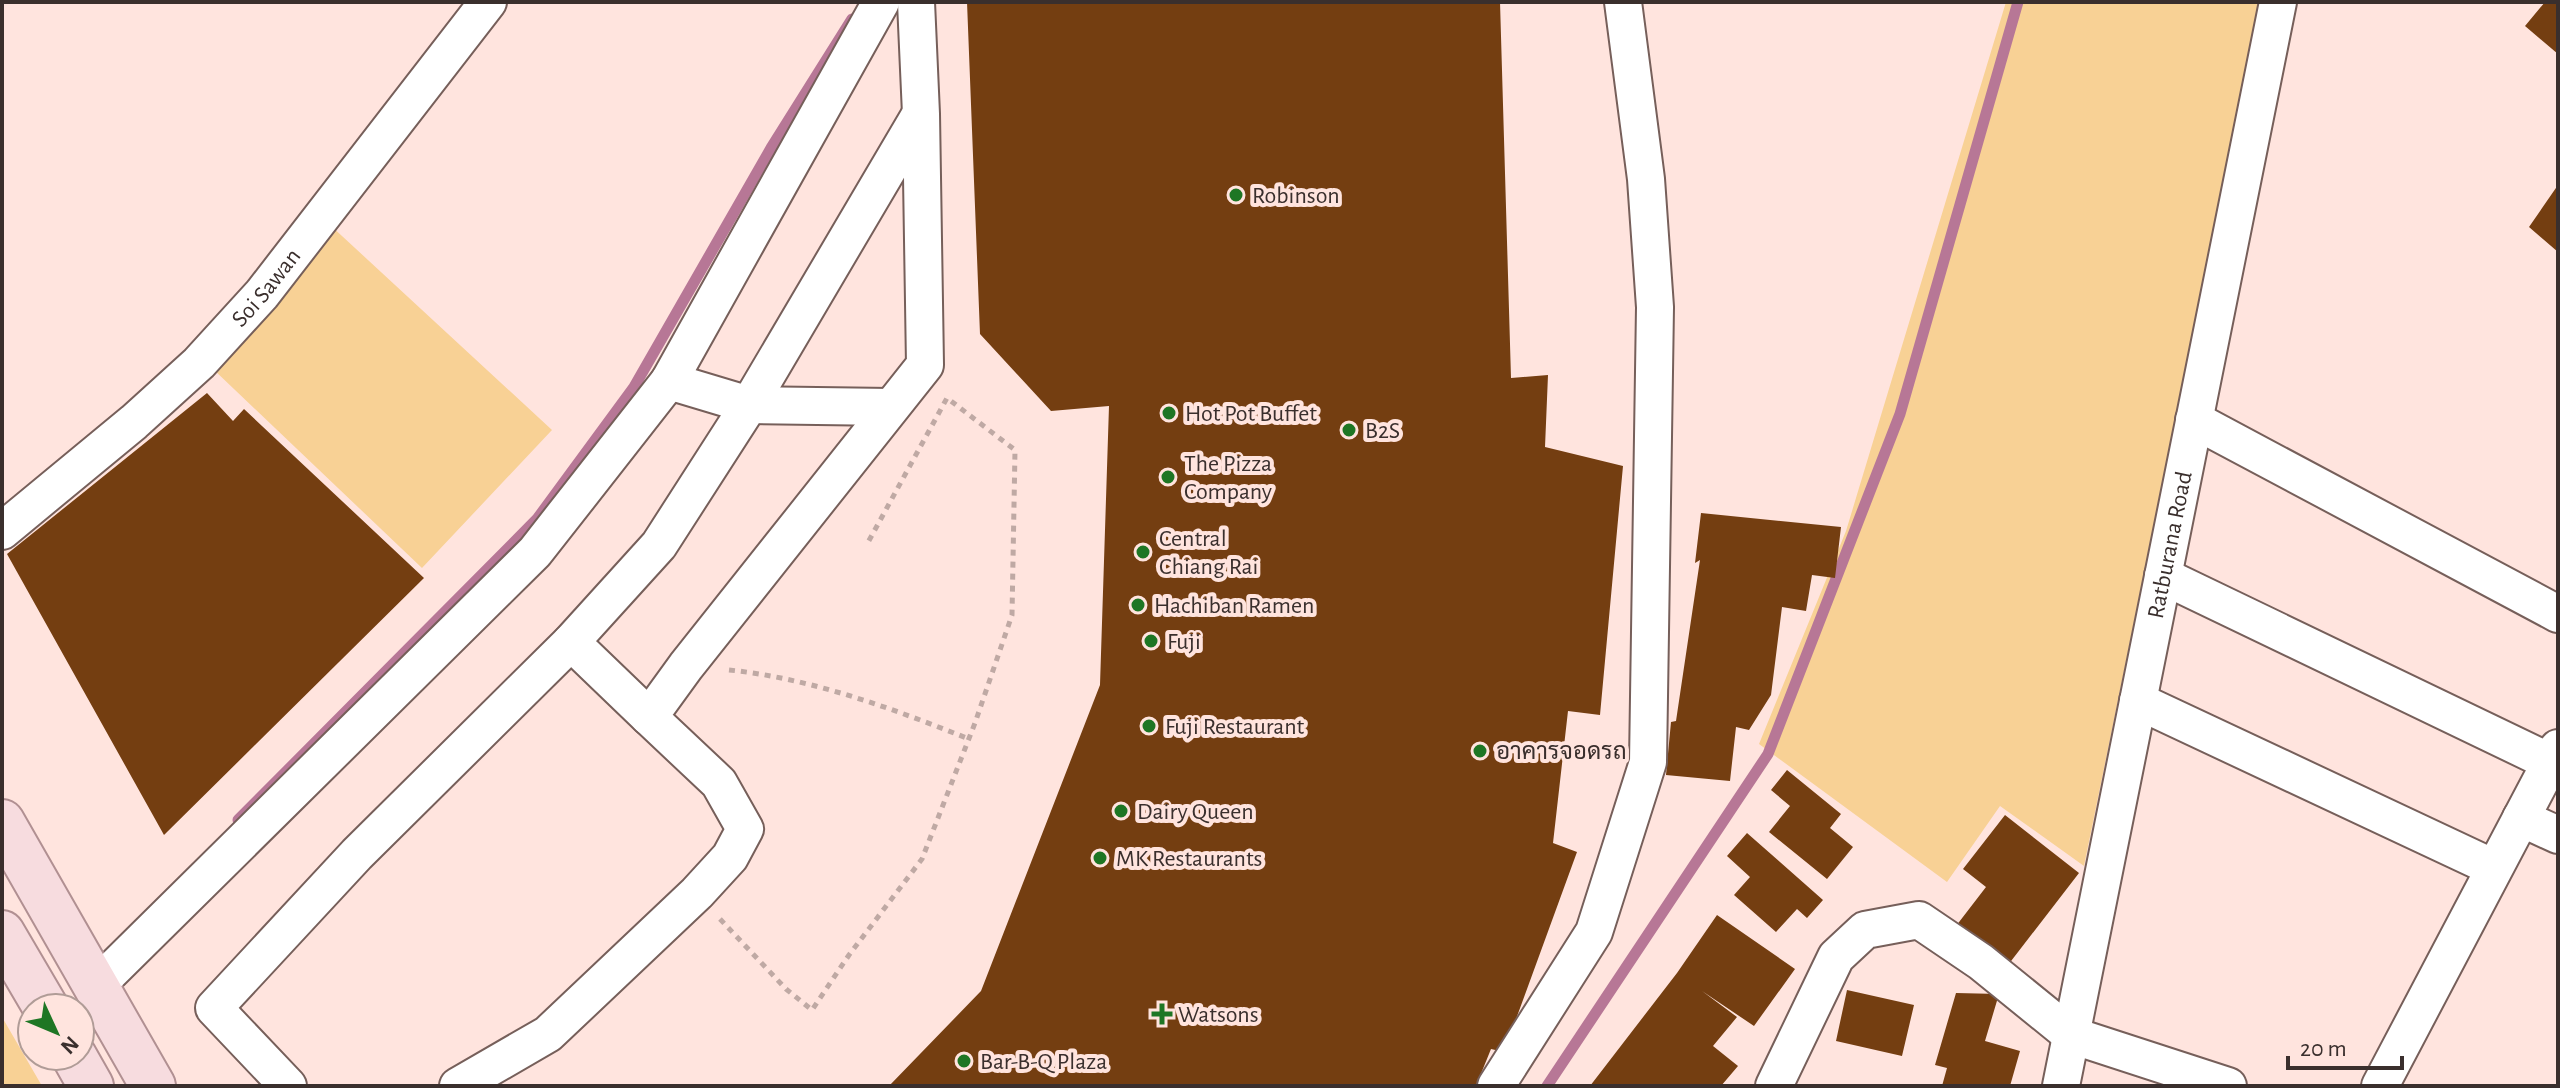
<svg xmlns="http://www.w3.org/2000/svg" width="2560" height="1088" font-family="'Alegreya Sans',Sarabun,sans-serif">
  <rect width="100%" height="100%" fill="#ffe4de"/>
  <path fill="#f8d195" d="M2006,2H2261L2084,866L2000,806L1947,882L1759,744L1846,531Z
    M329,224L552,430L422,568L213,369Z
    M2,1017L42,1086H2Z"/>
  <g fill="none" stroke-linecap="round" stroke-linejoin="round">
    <path stroke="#b77796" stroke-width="11" d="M238,820L537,519L634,387L771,148L852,19
      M1547,1086L1768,754L1900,414L2018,2"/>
  </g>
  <path fill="#743e11" d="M967,2H1500L1511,378L1548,375L1545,447L1623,466L1600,715L1568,711L1553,843L1577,852L1504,1052L1491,1049L1476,1086H889L981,991L1100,685L1109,406L1051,411L980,334Z
    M2545,2H2558V54L2525,26Z
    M2558,185V252L2529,227Z
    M207,393L233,421L244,409L424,578L164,835L7,554Z
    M1701,513L1841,527L1835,578L1812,575L1806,611L1782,607L1771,695L1749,730L1736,727L1730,781L1666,775L1671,722L1676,721L1700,560L1695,563Z
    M1787,770L1841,814L1830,828L1853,847L1827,879L1769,832L1790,806L1771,790Z
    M2005,815L2079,873L2008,965L1956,926L1986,887L1963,869Z
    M1747,833L1823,900L1807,918L1797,909L1776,932L1734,895L1750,877L1727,856Z
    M1717,915L1795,969L1754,1026L1702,991L1737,1017L1713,1046L1738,1066L1721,1086H1590L1677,973Z
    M1847,990L1914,1005L1902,1056L1836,1041Z
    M1956,993L1999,994L1985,1041L2020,1051L2010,1086H1942L1947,1068L1935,1065Z"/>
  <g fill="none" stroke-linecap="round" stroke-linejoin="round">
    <g stroke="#765f5a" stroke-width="40">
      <g id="minor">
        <path d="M669,381L749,405L891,407"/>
        <path d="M2194,420L2558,614"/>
        <path id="s1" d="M2,531L134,422L199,363L262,294L488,2"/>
        <path d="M2163,576L2550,762"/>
        <path d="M571,642L649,717"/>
        <path d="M2138,701L2494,868"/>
        <path d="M2521,818L2558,835"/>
        <path d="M96,986L535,552L669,381L881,2"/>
        <path d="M288,1086L214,1008L357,854L571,642L659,545L749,405L920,115"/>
        <path d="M458,1086L548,1034L697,893L730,857L745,829L719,783L649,717L686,666L925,365L921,114L916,2"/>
        <path d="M1496,1086L1594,932L1648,762L1655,307L1646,179L1623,2"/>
        <path d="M1774,1086L1836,957L1865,930L1919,920L1981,962L2071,1035L2228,1086"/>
        <path id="s2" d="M2061,1086L2278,2"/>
        <path d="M2380,1086L2558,748"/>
      </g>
    </g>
    <g stroke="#b19092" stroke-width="48">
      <path id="major" d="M2,822L153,1086
        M2,933L46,1008
        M74,1056L91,1086"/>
    </g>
    <path stroke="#bfa9a4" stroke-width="5" stroke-dasharray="6 6" stroke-linecap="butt" d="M729,670C810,678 894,709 969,739
      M720,919L786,989L812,1010L849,955L922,859L975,723L1012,615L1015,450L947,398L866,546"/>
    <use href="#minor" stroke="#fff" stroke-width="36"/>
    <use href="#major" stroke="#f7dcdf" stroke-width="44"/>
  </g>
  <g fill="#1e7624" stroke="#ffe4de" stroke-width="3">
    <circle cx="1236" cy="195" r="8"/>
    <circle cx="1169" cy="413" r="8"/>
    <circle cx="1349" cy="430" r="8"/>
    <circle cx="1168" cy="477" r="8"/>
    <circle cx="1143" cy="552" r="8"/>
    <circle cx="1138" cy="605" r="8"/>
    <circle cx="1151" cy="641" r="8"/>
    <circle cx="1149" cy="726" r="8"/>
    <circle cx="1480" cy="751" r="8"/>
    <circle cx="1121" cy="811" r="8"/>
    <circle cx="1100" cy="858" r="8"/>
    <path d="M1158 1002h8v8h8v8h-8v8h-8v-8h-8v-8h8z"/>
    <circle cx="964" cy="1061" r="8"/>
  </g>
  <g text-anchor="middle" stroke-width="8" stroke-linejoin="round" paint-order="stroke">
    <g font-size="24" fill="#3a2f2d" stroke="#ffe4de" text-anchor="start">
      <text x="1252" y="203">Robinson</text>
      <text x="1185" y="421">Hot Pot Buffet</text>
      <text x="1365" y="438">B2S</text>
      <text x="1184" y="471">The Pizza<tspan x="1184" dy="28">Company</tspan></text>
      <text x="1159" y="546">Central<tspan x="1159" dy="28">Chiang Rai</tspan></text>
      <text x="1154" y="613">Hachiban Ramen</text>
      <text x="1167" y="649">Fuji</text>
      <text x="1165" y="734">Fuji Restaurant</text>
      <text x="1496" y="759">อาคารจอดรถ</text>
      <text x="1137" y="819">Dairy Queen</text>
      <text x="1116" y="866">MK Restaurants</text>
      <text x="1178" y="1022">Watsons</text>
      <text x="980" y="1069">Bar-B-Q Plaza</text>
    </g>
    <g font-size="24" fill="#3a2f2d" stroke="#ffe4de">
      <text dy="8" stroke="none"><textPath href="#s1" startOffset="360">Soi Sawan</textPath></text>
      <text dy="8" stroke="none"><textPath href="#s2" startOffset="552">Ratburana Road</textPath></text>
    </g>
  </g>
  <rect width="2560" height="1088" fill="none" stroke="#3a2f2d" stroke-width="8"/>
  <g transform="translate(56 1032) rotate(134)"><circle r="38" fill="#ffe4de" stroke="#b09c97" stroke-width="2"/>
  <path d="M0-6L14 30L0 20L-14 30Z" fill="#1e7624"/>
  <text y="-12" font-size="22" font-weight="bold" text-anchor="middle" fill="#3a2f2d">N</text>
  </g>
  <path d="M2288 1056v12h114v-12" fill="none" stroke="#3a2f2d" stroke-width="4"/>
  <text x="2300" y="1056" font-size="24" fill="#3a2f2d" stroke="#ffe4de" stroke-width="6" paint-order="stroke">20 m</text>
</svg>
